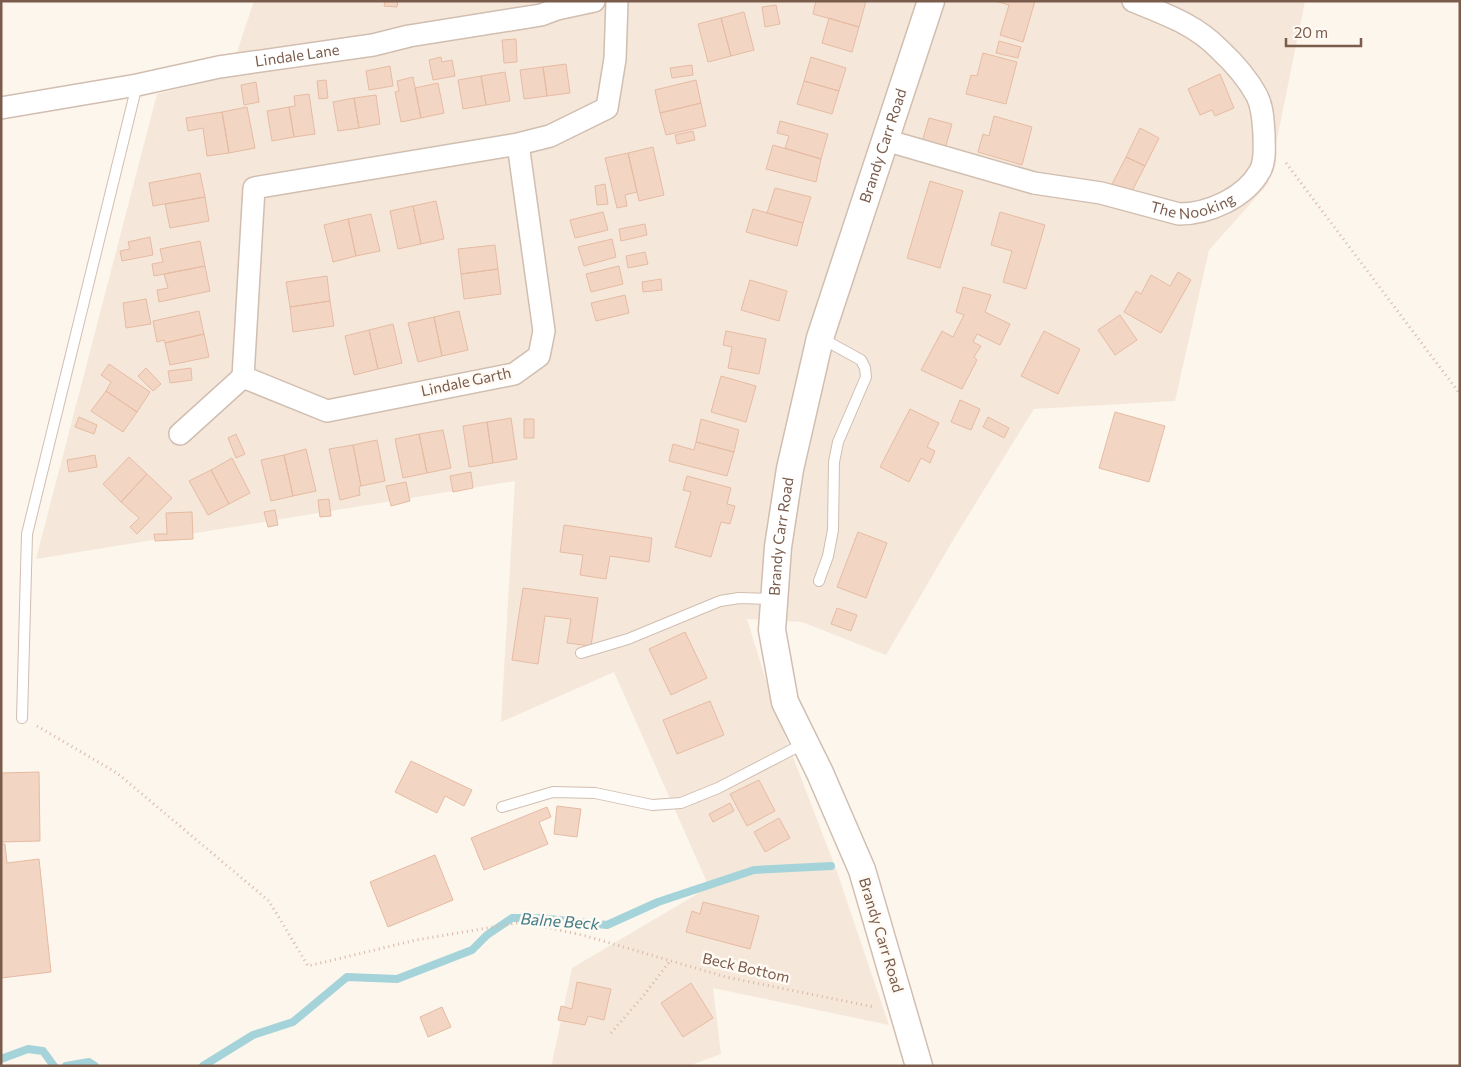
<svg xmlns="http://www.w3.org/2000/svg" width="1461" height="1067" font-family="Commissioner,sans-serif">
  <rect width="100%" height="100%" fill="#fdf6ec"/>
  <path fill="#f5e8da" d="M254,1H1305L1268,184L1209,250L1175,401L1034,409L956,535L886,655L802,622L747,619L775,710L836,869L889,1025L713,988L721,1054L688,1066H555L552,1063L572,968L709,887L614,672L501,722L515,481L36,559L157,94L229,76Z"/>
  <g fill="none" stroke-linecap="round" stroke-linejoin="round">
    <path stroke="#a5d3da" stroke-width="8" d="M1,1059L28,1049L43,1051L54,1066
      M66,1066L89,1062L95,1066
      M203,1066L253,1035L293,1022L347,977L397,979L472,950L487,935L512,918H539L607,925L658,902L754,870L831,866"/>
  </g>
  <path fill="#f3d5c3" stroke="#e6bba3" d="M385,1H398L397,7L384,6Z
    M816,1H866L859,27L813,14Z
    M995,1H1035L1023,42L1000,35L1009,5Z
    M776,5L780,24L765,27L762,7Z
    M744,12L754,50L731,56L721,18Z
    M721,18L731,56L708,62L698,24Z
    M829,18L859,27L852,52L822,43Z
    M516,39L517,62L504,63L502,40Z
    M999,41L1021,47L1018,58L996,53Z
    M983,53L1017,62L1006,104L966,94L971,75L977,76Z
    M441,57L442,62L452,60L455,76L433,80L429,60Z
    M811,57L846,68L839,91L804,81Z
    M566,64L570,93L547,96L543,67Z
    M692,65L693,75L672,78L670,68Z
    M390,66L393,86L369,90L366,71Z
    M543,67L547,96L524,99L520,70Z
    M505,72L510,101L486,105L481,76Z
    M1220,74L1234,108L1215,116L1212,110L1200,115L1188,89Z
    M481,76L486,105L463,109L458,80Z
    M413,77L421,118L401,122L395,92L399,91L397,81Z
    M326,80L328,98L319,99L317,81Z
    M696,80L701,103L660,113L655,90Z
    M804,81L839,91L832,114L797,104Z
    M256,82L259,102L244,105L241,85Z
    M438,83L444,113L421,118L415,88Z
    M309,94L315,134L294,137L289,107L295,106L294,96Z
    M376,95L380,124L359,128L354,98Z
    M354,98L359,128L338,131L333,102Z
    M701,103L706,126L666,135L660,113Z
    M247,107L255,148L229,153L222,112Z
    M289,107L294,137L272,141L267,111Z
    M222,112L229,153L207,156L203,128L188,131L186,118Z
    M994,116L1032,127L1022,165L978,152L983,134L989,136Z
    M929,118L952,124L945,149L922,142Z
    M780,121L828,134L821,159L785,148L789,136L777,133Z
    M1140,128L1159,138L1145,166L1126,157Z
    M693,131L695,140L677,144L675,135Z
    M773,145L821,159L816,182L766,169Z
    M653,147L664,195L639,201L628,153Z
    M628,153L637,192L625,195L627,206L617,208L605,158Z
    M1126,157L1145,166L1130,195L1111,186Z
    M200,173L205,197L153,206L149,183Z
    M930,181L963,191L940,268L907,258Z
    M605,184L608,204L597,205L595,186Z
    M775,188L811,197L803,223L767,213Z
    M205,197L209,221L170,228L165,204Z
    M436,201L444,239L421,244L413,206Z
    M413,206L421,244L398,249L390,211Z
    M753,209L803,223L797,246L746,232Z
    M603,212L608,230L575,238L570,220Z
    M1000,212L1045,225L1026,289L1003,282L1012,251L991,245Z
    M371,214L380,251L356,256L348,219Z
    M348,219L356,256L333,262L324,225Z
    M645,224L647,235L621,241L619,229Z
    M150,237L153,255L122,261L120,251L130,249L128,242Z
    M612,239L616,257L584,266L578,247Z
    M200,241L205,266L154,276L152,264L163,262L160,249Z
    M495,245L498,269L461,274L458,249Z
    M645,252L648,264L628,268L626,256Z
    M205,266L210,291L159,302L157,290L168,288L164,274Z
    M619,266L623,284L591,292L586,274Z
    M498,269L501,294L464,299L461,274Z
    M1178,272L1191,280L1161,333L1124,312L1136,291L1141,294L1151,275L1170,286Z
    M327,276L330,301L290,307L286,282Z
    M661,279L662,290L643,292L642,282Z
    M750,280L787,291L779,321L741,310Z
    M963,287L991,295L985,312L1010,324L1000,345L977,334L973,342L981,346L974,357L977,360L962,389L921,370L942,331L953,337L964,315L956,312Z
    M625,295L629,313L596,321L591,303Z
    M146,299L151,324L126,328L123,303Z
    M330,301L334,326L293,332L290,307Z
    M199,311L204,334L165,343L164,340L157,342L153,321Z
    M459,311L468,350L442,356L434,317Z
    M1120,315L1137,340L1115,355L1098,330Z
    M434,317L442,356L418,362L408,323Z
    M393,324L402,363L378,369L369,330Z
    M369,330L378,369L354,375L345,336Z
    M726,331L766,339L759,374L728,368L732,347L723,345Z
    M1044,331L1080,349L1058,394L1021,376Z
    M204,334L209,357L170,365L165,343Z
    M109,364L150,392L137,412L106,391L111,382L101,375Z
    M146,368L161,384L153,391L138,376Z
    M191,368L192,380L170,383L168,371Z
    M721,376L756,386L746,422L711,412Z
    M106,391L137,412L123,432L91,411Z
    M960,400L980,409L971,430L951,422Z
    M910,409L939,423L927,447L935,451L930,463L921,458L909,482L880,467Z
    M1115,412L1165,426L1149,482L1099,468Z
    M79,417L97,425L94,434L75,427Z
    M988,417L1009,428L1004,438L983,427Z
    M511,418L517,459L493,463L487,422Z
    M524,419H534V438H524Z
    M701,419L739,430L734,452L696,442Z
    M487,422L493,463L469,467L463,426Z
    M443,430L451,468L427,473L419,434Z
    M236,434L245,454L236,458L228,438Z
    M419,434L427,473L403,478L395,439Z
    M377,440L385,481L361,486L353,445Z
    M696,442L734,452L727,476L669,461L673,444L694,450Z
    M353,445L361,486L359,487L360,495L340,500L329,449Z
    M306,449L316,491L293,496L284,455Z
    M95,455L97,467L69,472L67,460Z
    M284,455L293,496L271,501L261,460Z
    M129,457L147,474L121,502L103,484Z
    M232,458L250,493L229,504L211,470Z
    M211,470L229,504L208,515L189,481Z
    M471,472L473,488L453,492L450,476Z
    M147,474L172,498L137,534L130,527L139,518L121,502Z
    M687,476L731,488L727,504L735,506L730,524L721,522L711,557L675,547L691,492L683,490Z
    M406,482L410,501L391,506L386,486Z
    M329,499L331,516L320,517L318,500Z
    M275,510L278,525L268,527L264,512Z
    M192,512L193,539L155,541L154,534H167L166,513Z
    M564,525L652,538L649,562L610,556L606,579L580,575L583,555L560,552Z
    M858,532L887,543L866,598L837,587Z
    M523,588L598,598L591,646L567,643L571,619L545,616L538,664L512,660Z
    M837,608L857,615L851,631L831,624Z
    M685,632L707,678L671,695L649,649Z
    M710,701L724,735L677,754L663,720Z
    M411,761L472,790L464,806L445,796L437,813L395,792Z
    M39,772L40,841L1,842V773Z
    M759,780L775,811L747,826L730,794Z
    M730,803L734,811L713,822L709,814Z
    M557,806L581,809L577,837L554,834Z
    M547,807L551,817L539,822L548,844L484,870L471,838Z
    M779,818L790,838L765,852L754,832Z
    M1,844H5L7,863L39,859L51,972L1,978Z
    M435,855L453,900L388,927L370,882Z
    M703,902L759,916L750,949L686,932L692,911L700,914Z
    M577,982L611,989L604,1020L588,1016L585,1025L558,1020L561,1006L572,1009Z
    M691,983L713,1018L683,1037L661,1003Z
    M442,1007L451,1027L428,1037L420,1017Z"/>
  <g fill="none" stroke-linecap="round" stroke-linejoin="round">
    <g stroke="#d1beb0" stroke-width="12">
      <path id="service" d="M819,581L828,556L833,530L834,462L838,442L866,377L865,368L861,360L821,338
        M581,653L628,639L720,601L739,598L773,599
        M22,718L27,534L137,85
        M502,807L553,792L595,793L652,805L681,803L718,788L805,743"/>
    </g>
    <g stroke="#d1beb0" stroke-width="24">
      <g id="minor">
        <path id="s1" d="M1,108L137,85L219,67L373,45L409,36L541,15L557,9L594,1"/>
        <path id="s2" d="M885,140L1034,183L1101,193L1179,214C1208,214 1245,198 1260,171C1266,160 1264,147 1264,134C1263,121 1263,108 1257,96C1248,79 1233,62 1219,49C1195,24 1164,14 1133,1"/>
        <path d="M518,144L544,331L539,356L514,374L327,411L243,377L254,188L518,144L550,136L607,108L615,59L617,1"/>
        <path d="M180,434L243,377"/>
      </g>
    </g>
    <g stroke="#d1beb0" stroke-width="29">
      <g id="tertiary">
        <path id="s3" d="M919,1066L862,870L820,773L785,702L772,630L778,547L790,469L820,338L931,1"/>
      </g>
    </g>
    <path stroke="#d9b8a5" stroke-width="3" stroke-dasharray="1 4" stroke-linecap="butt" d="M1286,163L1460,394
      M37,726L117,773L269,901L308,966L416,940L523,922L586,936L726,977L874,1007
      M611,1033L644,995L670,961"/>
    <use href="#service" stroke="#fff" stroke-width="10"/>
    <use href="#minor" stroke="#fff" stroke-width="21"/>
    <use href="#tertiary" stroke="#fff" stroke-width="26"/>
  </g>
  <g text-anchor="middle" stroke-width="5" stroke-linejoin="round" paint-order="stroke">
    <g font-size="15" fill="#7a5c4d" stroke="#fffaf3">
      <text dy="5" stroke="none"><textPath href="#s1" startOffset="301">Lindale Lane</textPath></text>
      <text dy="5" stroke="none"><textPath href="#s3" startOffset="961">Brandy Carr Road</textPath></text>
      <text dy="5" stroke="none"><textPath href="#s2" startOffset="318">The Nooking</textPath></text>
      <text transform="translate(466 382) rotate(-12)" y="5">Lindale Garth</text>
      <text dy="5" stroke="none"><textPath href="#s3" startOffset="556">Brandy Carr Road</textPath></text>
      <text transform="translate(881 935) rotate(73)" y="5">Brandy Carr Road</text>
      <text transform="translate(746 968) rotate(13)" y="5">Beck Bottom</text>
    </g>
    <g font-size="16" font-style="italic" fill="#437c86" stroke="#fffaf3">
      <text transform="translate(560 921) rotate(4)" y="6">Balne Beck</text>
    </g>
  </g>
  <rect width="1461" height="1067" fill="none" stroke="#7a5c4d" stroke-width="5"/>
  <path d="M1286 38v8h75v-8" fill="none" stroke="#7a5c4d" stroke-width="2.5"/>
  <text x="1294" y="38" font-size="15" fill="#7a5c4d" stroke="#fffaf3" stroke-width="4" paint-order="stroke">20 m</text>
</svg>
